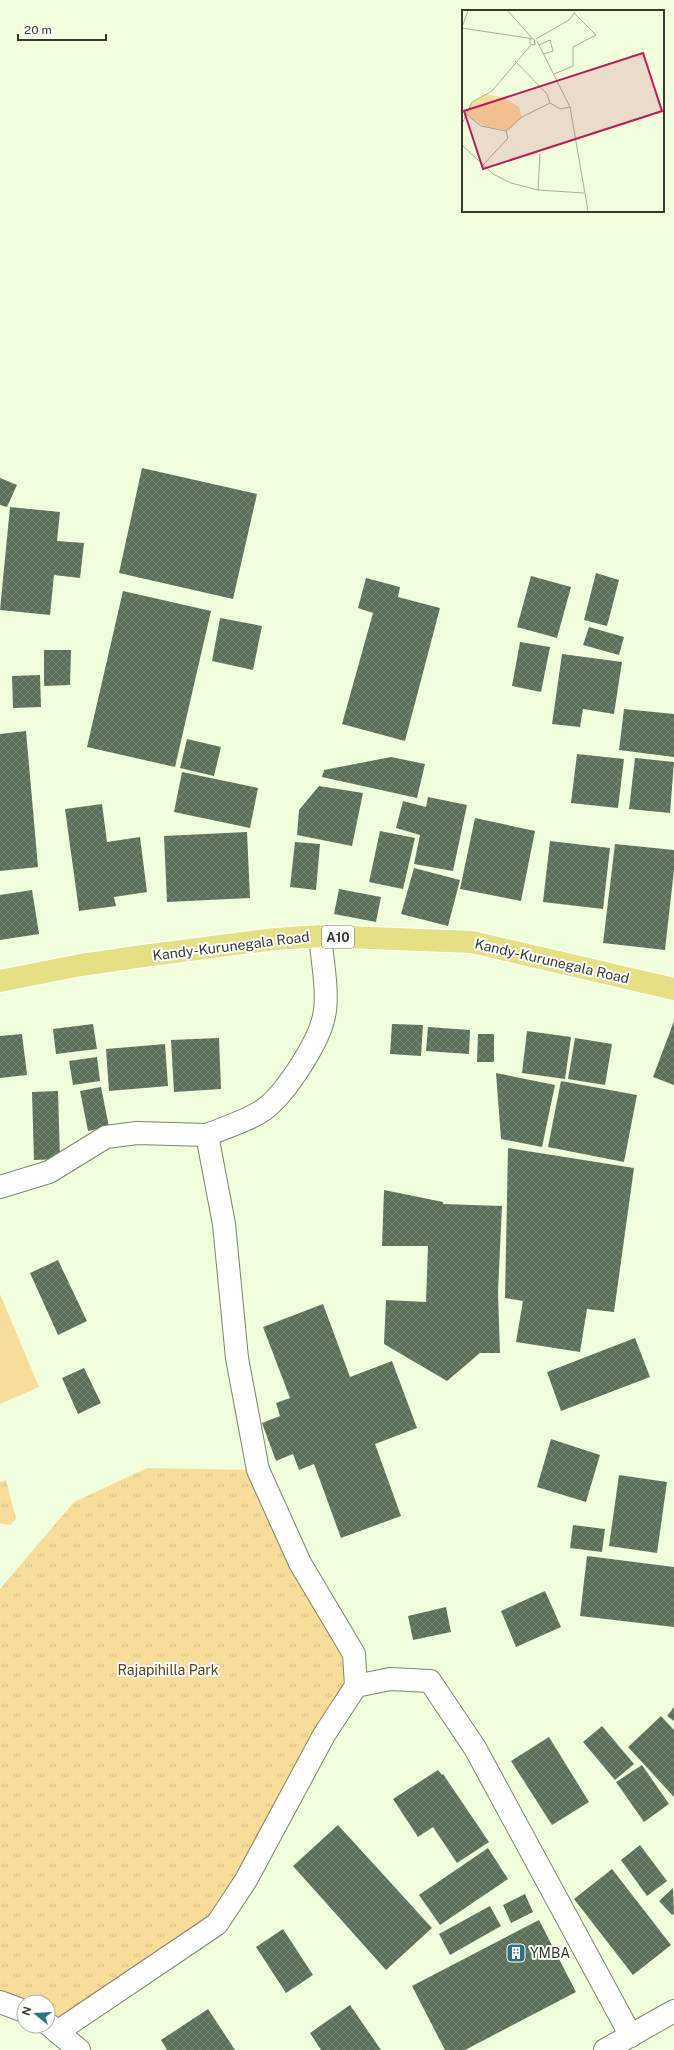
<svg xmlns="http://www.w3.org/2000/svg" width="674" height="2050" font-family="'Public Sans',sans-serif">
  <defs>
    <pattern id="park-tufts" width="24" height="20" patternUnits="userSpaceOnUse"><rect width="24" height="20" fill="#f8dd9a"/><path d="M3 7l-1-3M5 7V3M7 7l1-3M15 17l-1-3M17 17v-4M19 17l1-3" fill="none" stroke="#d5bf85"/></pattern>
    <pattern id="building-cross-hatch" width="8" height="8" patternUnits="userSpaceOnUse"><rect width="8" height="8" fill="#5a7058"/><path d="M0 0l8 8M0 8l8-8" fill="none" stroke="#748572"/></pattern>
  </defs>
  <rect width="100%" height="100%" fill="#f1fedd"/>
  <path fill="url(#park-tufts)" d="M147,1468L258,1470L354,1654L356,1686L217,1924L48,2024V2002H0V1589L74,1502Z
    M6,1480L16,1519L10,1525L0,1523V1482Z"/>
  <path fill="#f8dd9a" d="M0,1294L39,1387L0,1404Z"/>
  <path fill="url(#building-cross-hatch)" d="M142,468L257,494L233,599L119,573Z
    M0,478L17,485L7,507L0,505Z
    M10,507L60,512L57,541L84,543L80,578L54,575L50,615L0,610Z
    M596,573L619,580L607,626L584,620Z
    M531,576L571,587L557,638L517,627Z
    M366,578L400,587L398,597L440,608L405,741L342,724L373,613L358,608Z
    M123,591L211,611L175,767L87,747Z
    M220,618L262,626L253,670L212,661Z
    M589,627L624,637L619,655L583,645Z
    M520,642L550,647L541,692L512,686Z
    M44,650H71L70,685L44,686Z
    M562,654L622,662L614,714L583,709L580,727L552,724Z
    M40,675L41,707L13,708L12,676Z
    M624,709L674,714V757L619,750Z
    M26,731L38,867L0,871V734Z
    M187,739L221,747L214,776L180,768Z
    M577,754L624,759L618,808L571,803Z
    M391,757L425,764L417,798L322,777L324,770Z
    M635,758L674,762L670,813L629,809Z
    M182,772L258,788L250,828L174,812Z
    M319,786L363,793L352,846L297,835L299,810Z
    M428,797L467,805L453,871L414,864L420,835L396,828L403,801L426,807Z
    M102,804L107,842L140,837L147,892L114,897L116,906L79,911L65,809Z
    M475,818L535,831L521,901L460,889Z
    M380,831L415,838L403,889L369,882Z
    M247,832L250,898L167,902L164,836Z
    M550,841L610,848L603,909L543,902Z
    M295,842L320,844L316,890L290,887Z
    M615,844L674,850V870L665,950L603,943Z
    M414,868L460,880L448,926L401,914Z
    M339,889L381,897L376,922L334,914Z
    M32,890L39,934L0,940V895Z
    M674,1021V1085L653,1077Z
    M93,1024L97,1049L56,1054L53,1029Z
    M392,1024L423,1025L421,1056L390,1054Z
    M428,1027L470,1030L469,1054L426,1051Z
    M527,1031L571,1037L565,1079L522,1073Z
    M22,1034L27,1075L0,1078V1036Z
    M478,1034H494V1062H477Z
    M219,1038L221,1089L174,1092L171,1040Z
    M575,1038L612,1044L605,1085L568,1079Z
    M165,1044L168,1086L109,1091L106,1049Z
    M97,1057L100,1081L73,1085L69,1061Z
    M496,1073L555,1085L542,1147L501,1139Z
    M561,1081L637,1095L624,1162L548,1147Z
    M101,1087L109,1127L88,1131L80,1091Z
    M58,1091L60,1159L34,1160L32,1092Z
    M508,1148L634,1168L614,1312L587,1309L580,1352L516,1342L523,1301L505,1298Z
    M384,1190L443,1202V1204L502,1206L498,1292L500,1353H480L447,1381L384,1344L386,1300L426,1302L428,1246H382Z
    M58,1260L87,1321L58,1335L30,1273Z
    M323,1304L350,1377L392,1361L417,1428L375,1444L401,1516L341,1538L314,1464L299,1470L293,1454L276,1461L262,1423L280,1416L276,1403L290,1398L263,1327Z
    M635,1338L650,1377L561,1411L547,1372Z
    M84,1368L101,1403L78,1414L62,1378Z
    M551,1439L600,1455L586,1502L537,1487Z
    M619,1475L667,1482L657,1553L609,1546Z
    M573,1525L605,1529L602,1552L570,1548Z
    M587,1556L674,1567V1627L580,1616Z
    M545,1591L561,1627L516,1647L501,1611Z
    M446,1607L451,1632L413,1640L408,1616Z
    M674,1707V1721L667,1716Z
    M661,1716L674,1730V1797L628,1747Z
    M602,1726L634,1764L615,1780L583,1742Z
    M549,1737L589,1802L552,1825L511,1761Z
    M642,1765L669,1804L644,1822L616,1782Z
    M438,1770L442,1775L443,1774L489,1842L457,1863L433,1827L418,1837L393,1799Z
    M338,1825L432,1928L386,1970L293,1866Z
    M640,1845L667,1881L647,1896L621,1860Z
    M488,1848L508,1879L440,1925L419,1895Z
    M612,1869L671,1945L633,1975L574,1899Z
    M673,1888L674,1914L672,1915L659,1901Z
    M525,1894L533,1912L511,1923L503,1905Z
    M490,1906L501,1926L450,1955L439,1934Z
    M539,1920L576,1992L465,2050H445L412,1986Z
    M283,1929L313,1975L286,1993L256,1947Z
    M350,2005L381,2050H321L310,2033Z
    M208,2009L235,2050H167L161,2040Z"/>
  <g fill="none" stroke-linecap="round" stroke-linejoin="round">
    <g stroke="#7a8668" stroke-width="24">
      <path id="minor" d="M0,1187L49,1172L106,1137L137,1133L207,1135
        M356,1686L390,1679L430,1681L475,1748L631,2036
        M0,2002L24,2011
        M48,2024L79,2050
        M57,2032L217,1924L246,1880L324,1735L356,1686L354,1654L300,1563L258,1470L237,1358L224,1224L207,1135C224,1128 252,1119 266,1108C287,1091 319,1042 324,1016C329,994 322,958 320,936"/>
    </g>
    <g stroke="#7a8668" stroke-width="24">
      <path id="tertiary" d="M605,2050L674,2011"/>
    </g>
    <g stroke="#fff" stroke-width="24">
      <path id="trunk" d="M0,981L81,965L143,956L275,939L320,936L472,942L674,989"/>
    </g>
    <use href="#minor" stroke="#fff" stroke-width="22"/>
    <use href="#tertiary" stroke="#fff" stroke-width="22"/>
    <use href="#trunk" stroke="#e4e083" stroke-width="22"/>
  </g>
  <defs>
    <g id="building-square" transform="scale(1)"><rect x="-9" y="-9" width="18" height="18" rx="4" fill="#2e7282" stroke="#fff"/><path d="M-4-6H4V6H1V3H-1V6H-4ZM-2.5-4.3h1.7v1.8h-1.7ZM.8-4.3h1.7v1.8H.8ZM-2.5-1h1.7V.8h-1.7ZM.8-1h1.7V.8H.8Z" fill="#fff"/></g>
  </defs>
  <g fill-rule="evenodd">
    <use href="#building-square" x="516" y="1953"/>
  </g>
  <g text-anchor="middle" stroke-width="4" stroke-linejoin="round" paint-order="stroke">
    <rect fill="#fff" stroke="#72766d" stroke-width="1" x="322" y="926" width="32" height="22" rx="3"/>
    <g font-size="13" font-weight="bold" fill="#363b2e">
      <text x="338" y="942">A10</text>
    </g>
    <g font-size="14" fill="#363b2e" stroke="#fff">
      <text transform="translate(231 946) rotate(-7)" y="5">Kandy-Kurunegala Road</text>
      <text transform="translate(552 961) rotate(13)" y="5">Kandy-Kurunegala Road</text>
    </g>
    <g font-size="14" fill="#55451d" stroke="#fff">
      <text x="168" y="1675">Rajapihilla Park</text>
    </g>
    <g font-size="14" fill="#363b2e" stroke="#fff" text-anchor="start">
      <text x="530" y="1958">YMBA</text>
    </g>
  </g>
  <g transform="translate(462 10)">
    <rect width="202" height="202" fill="#f1fedd"/>
    <path d="M25,84L40,87L57,97L60,107L47,120L24,117L5,105L8,94Z" fill="#f8dd9a"/>
    <path fill="none" stroke="#a6b097" stroke-width="1" d="M46,1L70,28M0,17L6,1M0,18L72,29L73,35L68,34V29M74,29L107,10L113,2M75,31L108,97L126,201M77,35L88,30L91,41L82,44M53,51L85,84L88,93M92,64L111,56V37L134,25L112,3M5,105L19,116L44,121L60,107L88,93L98,99L108,97M0,114L10,92L30,81L69,35M0,135L31,164L49,173L76,180L122,183M21,155L46,128L44,121M76,180L78,144"/>
    <path fill="#c2185b" fill-opacity="0.15" stroke="#c2185b" stroke-width="2" d="M181,43L200,101L21,159L2,101Z"/>
    <rect width="202" height="202" fill="none" stroke="#363b2e" stroke-width="2"/>
  </g>
  <g transform="translate(36 2014) rotate(288)"><circle r="19" fill="#ffffff" stroke="#afb1ab"/>
  <path d="M0-3L7 15L0 10L-7 15Z" fill="#2e7282"/>
  <text y="-6" font-size="11" font-weight="bold" text-anchor="middle" fill="#363b2e">N</text>
  </g>
  <path d="M18 34v6h88v-6" fill="none" stroke="#363b2e" stroke-width="2"/>
  <text x="24" y="34" font-size="12" fill="#363b2e" stroke="#ffffff" stroke-width="3" paint-order="stroke">20 m</text>
</svg>
